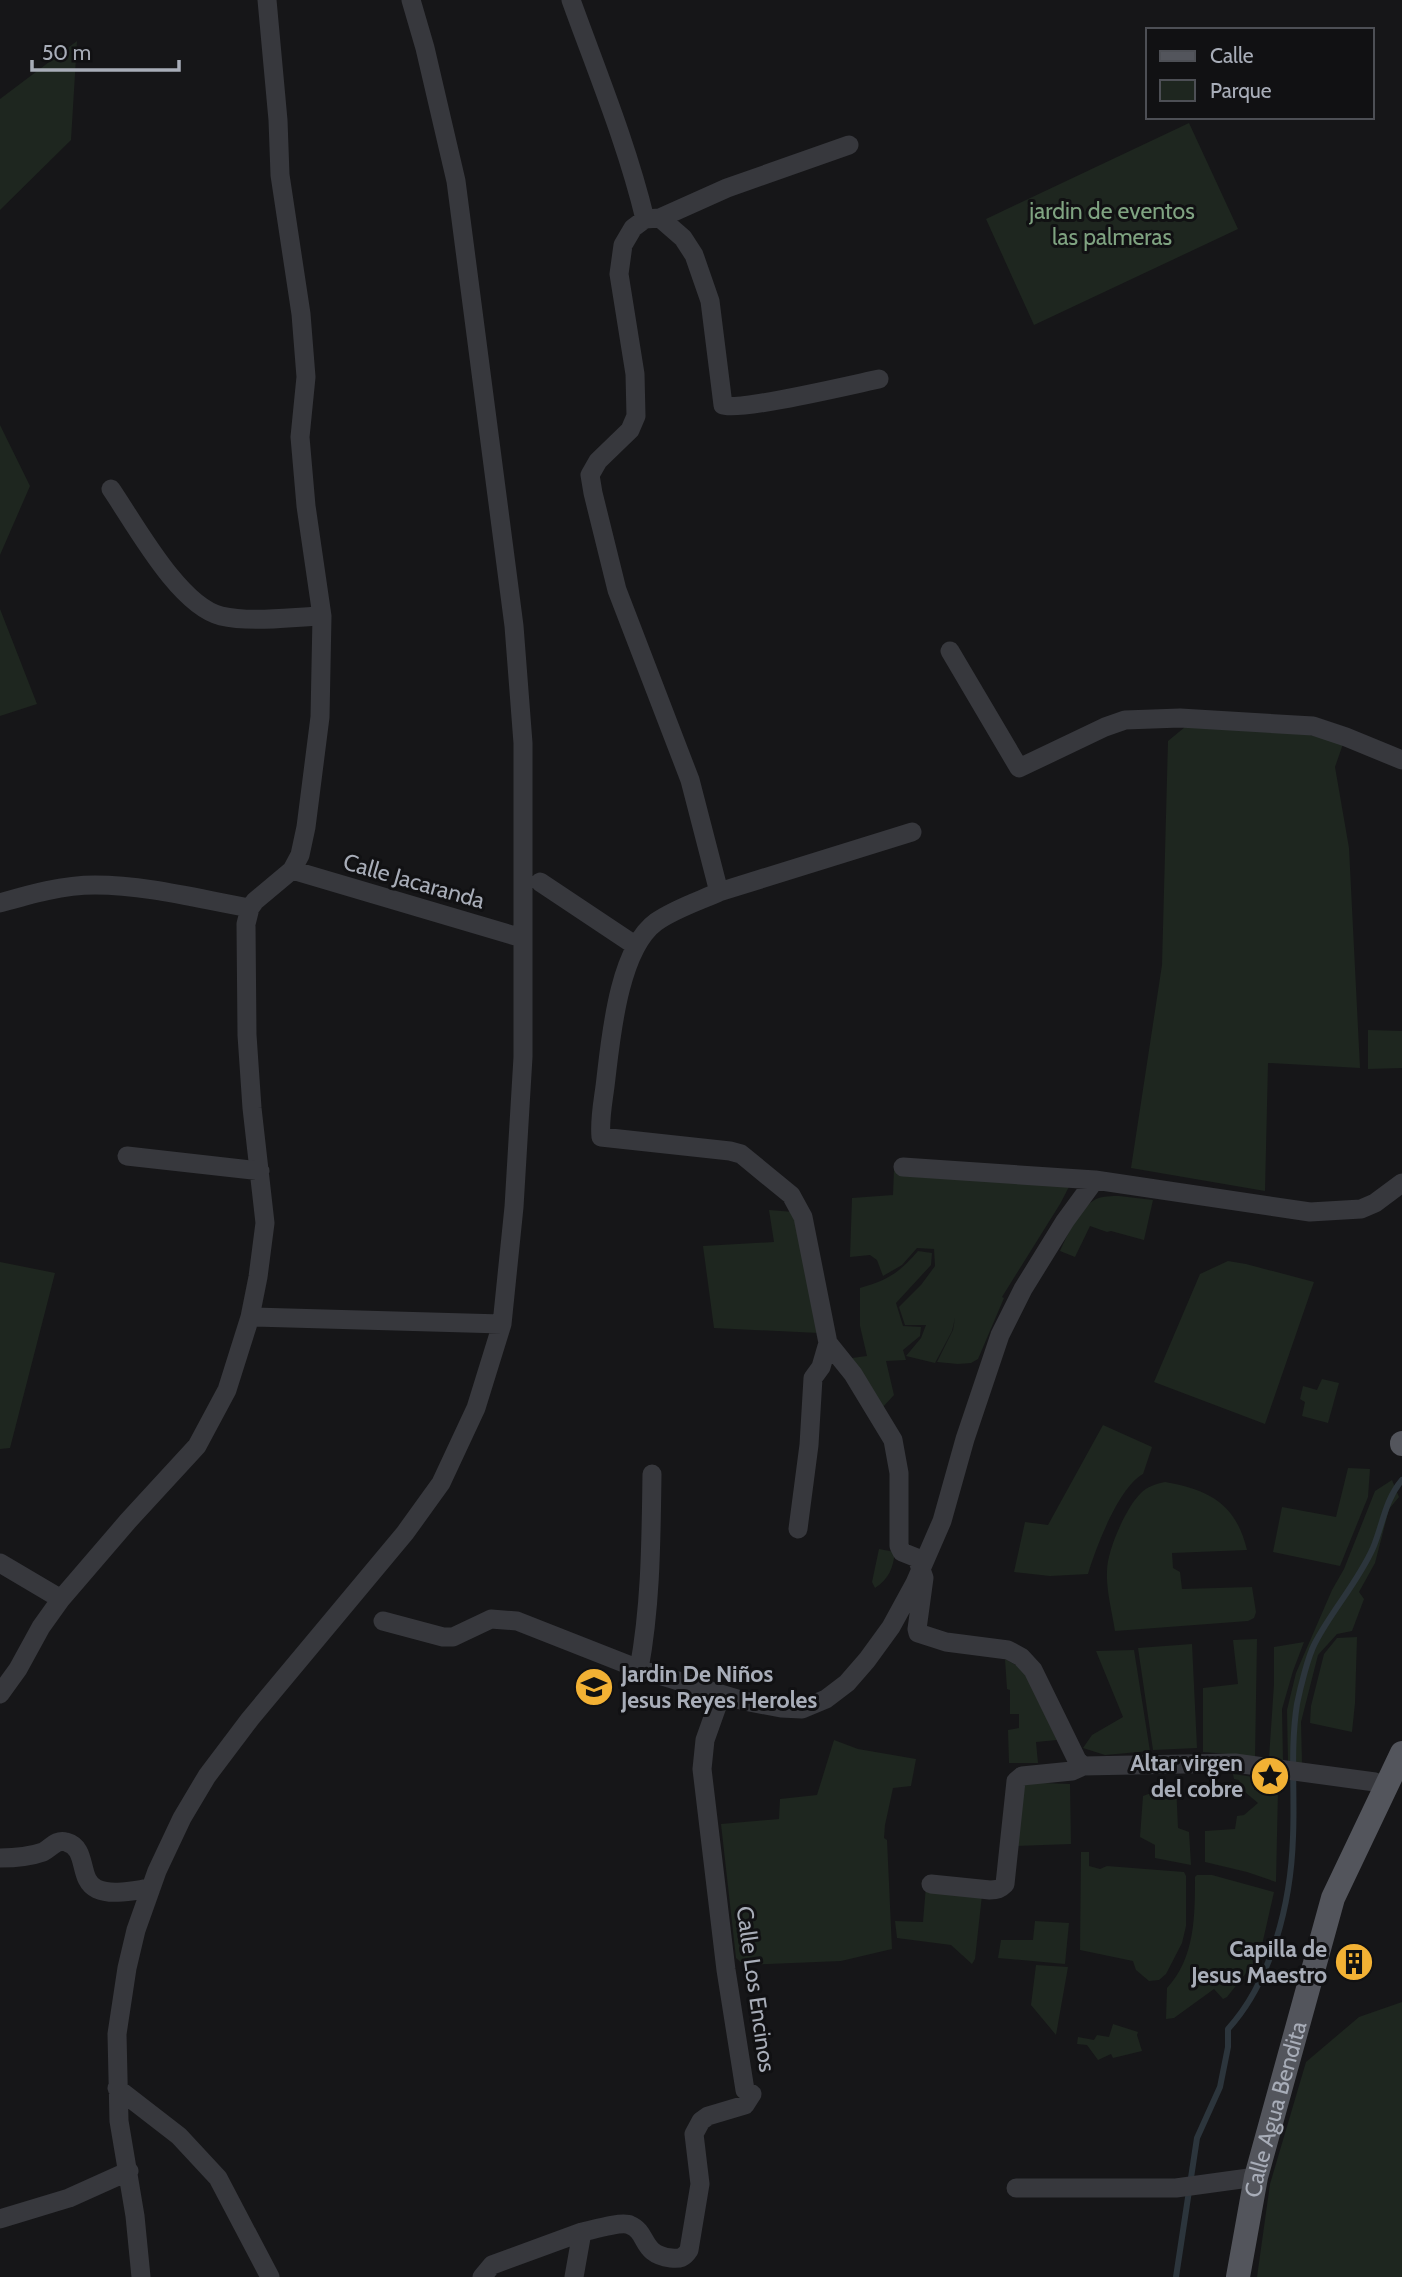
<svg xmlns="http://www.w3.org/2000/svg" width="1402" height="2277" font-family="Cabin,sans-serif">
  <rect width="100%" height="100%" fill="#161618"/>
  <path fill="#1e261f" d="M77,41L71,140L0,210V99Z
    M1189,123L1238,229L1034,325L986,219Z
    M0,425L30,486L0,555Z
    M0,609L37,704L0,716Z
    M1185,727L1303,733L1343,744L1335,767L1349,848L1360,1068L1268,1063L1265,1191L1131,1168L1162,965L1168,741Z
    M1368,1030L1402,1031V1068L1368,1069Z
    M894,1169L1071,1183L1060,1204L1002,1297L1004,1298L978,1359L971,1363L958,1364L937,1362L953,1330L955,1318L952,1331L935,1363L906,1356L921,1338L926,1325H905L899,1307L921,1285L935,1266L934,1249L917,1248L902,1265L883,1276L877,1260L870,1255L850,1257L852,1198L893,1195Z
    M1119,1196L1153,1200L1144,1240L1111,1231L1107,1232L1090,1226L1075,1257L1060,1251C1068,1234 1079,1208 1096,1199C1103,1196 1112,1196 1119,1196Z
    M769,1210L794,1212L819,1333L714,1328L703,1246L774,1242Z
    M918,1251L932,1253L931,1265L896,1303L903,1326L921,1327L920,1336L903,1350L906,1360L886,1361L894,1395L882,1408L852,1358L867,1356L860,1326V1288C888,1280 899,1273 918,1251Z
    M1228,1261L1246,1264L1314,1282L1265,1424L1154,1382L1200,1274Z
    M0,1262L55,1273L10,1448L0,1449Z
    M1322,1379L1339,1383L1328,1423L1302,1416L1305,1402L1300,1399L1303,1386L1317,1390Z
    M1103,1425L1152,1447L1143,1474C1119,1487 1096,1547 1088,1574L1050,1576L1014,1572L1025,1522L1048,1525Z
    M1348,1468L1370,1469L1368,1497L1340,1566L1273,1552L1282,1507L1336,1517Z
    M1392,1480L1399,1497L1389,1509L1375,1563L1359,1592L1364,1599L1352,1631L1337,1634L1318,1655L1301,1722L1302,1763H1288L1287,1710L1296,1673L1332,1590L1344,1569L1375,1491Z
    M1165,1482C1210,1490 1236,1504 1247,1550L1172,1553L1173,1568L1180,1572L1182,1589L1252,1587L1256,1612L1254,1618L1248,1621L1115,1631C1112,1612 1106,1590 1107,1571C1107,1551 1126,1507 1141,1493C1148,1486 1156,1484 1165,1482Z
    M879,1549L895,1552C893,1568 889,1579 875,1588L872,1582Z
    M1357,1637L1355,1703L1352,1732L1310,1723L1311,1706L1324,1654L1337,1638Z
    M1257,1639L1255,1758L1239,1755L1203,1752V1688L1238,1684L1233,1640Z
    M1304,1642L1293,1671L1282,1709L1283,1761L1269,1758L1274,1684V1647Z
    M1192,1644L1197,1748L1153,1750L1138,1648Z
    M1134,1650L1150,1751L1105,1755L1083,1748L1092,1735L1123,1717L1096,1651Z
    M1005,1659L1023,1669L1057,1740L1036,1742L1038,1763H1009L1008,1730L1019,1728V1714H1010V1690L1007,1689Z
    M834,1740L858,1749L916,1759L911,1786L893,1788L885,1825L884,1838L887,1840L892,1949L841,1961L744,1965L736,1958L721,1824L779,1819L780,1799L817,1795Z
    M1233,1774L1254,1777V1790L1278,1789L1276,1882L1247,1872L1205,1862V1831L1235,1829L1237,1816L1244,1815L1258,1803L1245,1792L1239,1780L1234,1779Z
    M1042,1783L1070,1784L1071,1844L1013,1846L1023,1784Z
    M1176,1784L1178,1828L1189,1832L1191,1865L1155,1858V1845L1140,1837L1143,1796Z
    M1081,1852H1089V1866L1100,1869L1107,1866L1184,1872L1186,1876V1926L1182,1943L1166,1974L1159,1980L1149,1981L1136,1970L1133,1961L1080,1950Z
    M1197,1875H1212L1274,1892L1262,1945L1254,1963L1227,1997L1223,1999L1214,1989L1174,2018L1166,2019L1167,1988C1195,1958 1195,1916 1195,1877Z
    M926,1886L982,1895L975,1959L972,1964L951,1945L897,1938L895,1921L923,1922Z
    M1035,1921L1069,1923L1065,1964L998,1958L1001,1940H1033Z
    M1036,1965L1068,1967L1056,2035L1031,2005Z
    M1402,2002V2277H1257L1270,2184L1306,2062L1359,2017Z
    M1113,2024L1138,2032L1137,2035L1142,2051L1113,2058L1111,2054L1098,2060L1087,2045L1077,2044L1078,2037L1094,2040L1097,2035L1109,2037Z"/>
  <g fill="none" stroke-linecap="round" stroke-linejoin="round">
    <path stroke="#2c353c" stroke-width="6" d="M1176,2277L1197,2138L1220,2087L1228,2047V2029C1272,1981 1291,1902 1293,1837C1295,1793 1290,1748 1297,1704C1300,1689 1308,1656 1315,1643C1332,1610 1358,1582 1373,1548C1383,1524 1385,1500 1402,1480"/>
    <path stroke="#37383d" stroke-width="19" d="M571,0C597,72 627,144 645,219
      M660,218L727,188L849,145
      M645,219L633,228L623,245L619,274L635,374L636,416L630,430L598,461L590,475L593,493L617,590L690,780L719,892
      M645,219L660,218L683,238L694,255L710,301L723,405C737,412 855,384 879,379
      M111,489C135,524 179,606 221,616C251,623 291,617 322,616
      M950,651L1019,768L1105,727L1125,720L1180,718L1313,726L1346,737L1402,760
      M912,832L719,892C699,901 674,909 656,922C619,949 611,1036 606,1078C604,1098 599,1118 601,1137L730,1151L741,1154L791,1195L803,1217L828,1343L853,1374L893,1440L899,1473V1546L902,1552L917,1558L924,1578L917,1629L918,1633L946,1642L1008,1650L1021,1657L1033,1670L1077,1760L1083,1766L1235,1763L1375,1782
      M292,870L522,938
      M540,882L636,946
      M0,903C31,894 63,885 95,885C147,885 199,899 250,908
      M127,1156L260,1171
      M903,1167L1095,1180L1310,1212L1361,1209L1375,1203L1402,1183
      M250,1317L502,1324
      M798,1529L809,1445L813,1378L821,1367L828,1343
      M0,1563L61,1599
      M383,1621L443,1637H453L491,1619L517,1621L639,1669L744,1701L781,1708L802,1709L826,1699L847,1683L867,1660L891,1627L915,1583L942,1521L965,1439L1000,1335L1023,1289L1065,1221L1095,1180
      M639,1669C651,1604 651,1540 652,1474
      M0,1694L18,1669L41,1627L61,1599L128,1521L197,1446L227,1390L250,1317L258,1277L265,1223L252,1108L247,1035L246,924L250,908L255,901L292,870L300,855L306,827L320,717L322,616L306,506L300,437L306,377L301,314L280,175L278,120L267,0
      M0,1858C14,1858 29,1857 43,1852C51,1848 56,1839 66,1842C89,1848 77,1880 97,1889C112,1896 135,1890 151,1888
      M931,1884L990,1890C997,1890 1000,1889 1005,1884L1016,1781L1022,1776L1072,1771L1083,1766
      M117,2088L179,2136L218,2178L270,2277
      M1016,2188H1176L1256,2177
      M0,2219L69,2198L129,2171
      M141,2277L135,2216L119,2121L117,2034L127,1968L136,1930L157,1871L182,1818L207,1776L250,1719L405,1533L441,1483L476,1408L502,1324L514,1207L523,1057V743L514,626L456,181L425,48L411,0
      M482,2277L492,2265L582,2232
      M574,2277L582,2232C592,2230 622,2221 630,2225C649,2233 640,2254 671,2258C680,2259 684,2258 689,2250L700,2184L694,2134L701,2121L708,2116L745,2105L752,2094L745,2090L726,1970L702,1769L705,1740L721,1695"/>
    <g stroke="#53555c" stroke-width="24">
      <path d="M1402,1443V1444"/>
      <path id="s1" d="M1238,2277L1256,2177L1333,1898L1402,1753"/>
    </g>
  </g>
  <defs>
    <g id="school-disc" transform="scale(2.0125)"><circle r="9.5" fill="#f2b134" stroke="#111113"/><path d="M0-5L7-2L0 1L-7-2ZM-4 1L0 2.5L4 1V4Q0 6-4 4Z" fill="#111"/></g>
    <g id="sight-disc" transform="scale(2.0125)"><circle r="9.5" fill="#f2b134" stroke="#111113"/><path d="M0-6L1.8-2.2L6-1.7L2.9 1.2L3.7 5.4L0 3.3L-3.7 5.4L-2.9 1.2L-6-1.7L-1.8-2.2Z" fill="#111"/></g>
    <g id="building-disc" transform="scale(2.0125)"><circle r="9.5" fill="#f2b134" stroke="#111113"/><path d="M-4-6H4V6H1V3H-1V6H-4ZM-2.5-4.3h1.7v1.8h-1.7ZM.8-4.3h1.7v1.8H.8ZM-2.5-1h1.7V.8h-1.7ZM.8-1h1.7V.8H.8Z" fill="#111"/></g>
  </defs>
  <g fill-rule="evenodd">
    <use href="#school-disc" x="594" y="1687"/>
    <use href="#sight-disc" x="1270" y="1776"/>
    <use href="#building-disc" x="1354" y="1962"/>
  </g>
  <g text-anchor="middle" stroke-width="6" stroke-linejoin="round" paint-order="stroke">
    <g font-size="23" fill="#7fa381" stroke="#111113">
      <text x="1112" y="219">jardin de eventos<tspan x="1112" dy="26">las palmeras</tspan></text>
    </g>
    <g font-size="23" fill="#a8adb8" stroke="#111113">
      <text transform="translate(414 881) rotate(16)" y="8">Calle Jacaranda</text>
      <text transform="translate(756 1989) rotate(82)" y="8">Calle Los Encinos</text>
      <text dy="8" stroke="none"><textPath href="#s1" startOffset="172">Calle Agua Bendita</textPath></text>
    </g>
    <g font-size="23" font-weight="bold" fill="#a8adb8" stroke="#111113" text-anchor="end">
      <text x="621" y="1682" text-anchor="start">Jardin De Niños<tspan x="621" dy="26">Jesus Reyes Heroles</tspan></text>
      <text x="1243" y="1771">Altar virgen<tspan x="1243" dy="26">del cobre</tspan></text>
      <text x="1327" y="1957">Capilla de<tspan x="1327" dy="26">Jesus Maestro</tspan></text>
    </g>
  </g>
  <rect x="1146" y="28" width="228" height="91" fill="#111113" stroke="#4d4f55" stroke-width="2"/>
  <rect x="1160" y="51" width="35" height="10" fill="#53555c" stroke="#4d4f55" stroke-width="2"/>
  <text x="1210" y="63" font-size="21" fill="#a8adb8">Calle</text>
  <rect x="1160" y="80" width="35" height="21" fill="#1e261f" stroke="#4d4f55" stroke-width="2"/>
  <text x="1210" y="98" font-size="21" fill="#a8adb8">Parque</text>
  <path d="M32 60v10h147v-10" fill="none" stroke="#a8adb8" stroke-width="3.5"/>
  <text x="42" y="60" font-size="21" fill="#a8adb8" stroke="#111113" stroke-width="5" paint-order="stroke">50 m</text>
</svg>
